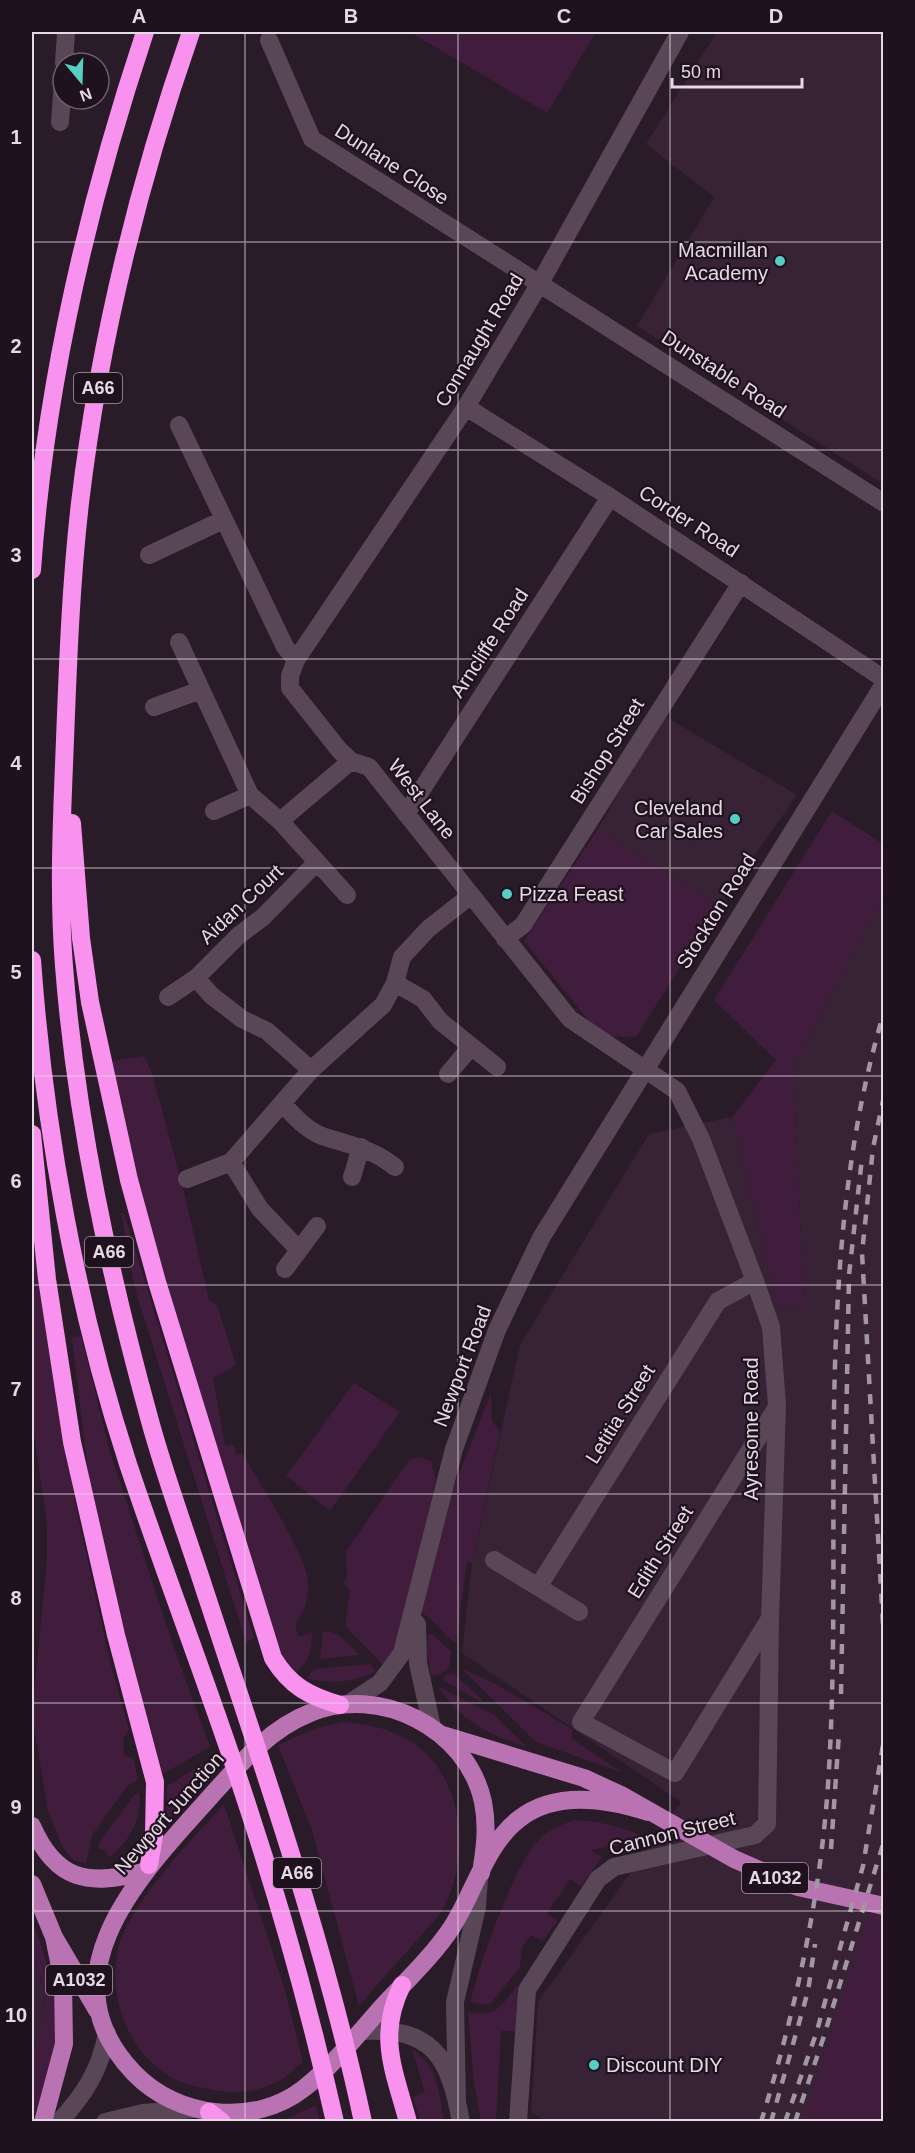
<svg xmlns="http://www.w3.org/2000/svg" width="915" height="2153" font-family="Arial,sans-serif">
  <rect width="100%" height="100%" fill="#2a1b28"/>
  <path fill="#372335" d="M717,32H883V484L637,326L714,197L646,144Z
    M663,715L797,795L719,906L598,829Z
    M883,898L884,1870L863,1935L883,2121L547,2122L531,2112L538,2002L681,1802L462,1653L472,1564L520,1345L649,1134L732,1117L778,1307L804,1304L793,1066Z
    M32,1958L41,1976L45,2010L41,2029L32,2048Z"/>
  <path fill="#401d3c" d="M410,32H596L547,113Z
    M832,811L883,844V898L793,1066L804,1304L778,1307L732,1117L776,1060L714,1000Z
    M598,829L719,906L636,1037L601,1036L524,941Z
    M144,1056L152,1073L184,1192L209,1300L217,1305L236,1365L213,1378L225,1446L234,1445L236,1455L242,1453C258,1481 305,1552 308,1581C309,1596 305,1612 295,1623L298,1637L312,1633C311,1651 310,1661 296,1672L280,1655L137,1189L111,1061Z
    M32,1200L75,1503L109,1658L129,1730L123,1738L124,1754L134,1760L138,1780L128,1785L92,1835L86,1864L72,1859L62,1846L48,1811L32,1715L47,1560V1523L32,1421Z
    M121,1213H124L254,1638L246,1642L135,1289Z
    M81,1336L110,1452L174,1648L210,1747L163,1774L119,1612L89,1480L72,1338Z
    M354,1383L400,1412L330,1511L286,1476Z
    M491,1393L492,1421L500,1432L472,1564L467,1561L456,1644C443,1634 436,1621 422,1613L446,1506Z
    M420,1457L431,1461L436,1480L400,1636L394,1655L383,1665L345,1626L350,1590L343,1583L347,1577L346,1551L410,1459Z
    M329,1631L339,1635L360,1655L320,1659L323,1632Z
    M428,1635H433L451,1651L449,1667L441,1674L431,1676L427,1650Z
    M370,1664L376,1671C356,1682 329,1685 307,1678L314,1669Z
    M462,1669L494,1683L572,1729V1739L623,1773L536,1742Z
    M453,1674L482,1699L481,1702L443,1680L446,1675Z
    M439,1687L494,1715L527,1747C493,1737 457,1719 439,1687Z
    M343,1722C369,1724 394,1729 416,1745C464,1779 471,1860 443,1908C437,1920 425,1930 417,1940C397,1962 378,1984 359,2006L312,1830L278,1745L316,1728Z
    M213,1758L216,1767L166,1823L167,1786Z
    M139,1792C142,1820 130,1841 109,1858L105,1850L98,1849L100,1841L134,1795Z
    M224,1804L285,1990L303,2062C296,2067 289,2075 282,2079C259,2093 232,2095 208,2089C196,2086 179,2083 169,2076C129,2051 109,2000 117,1954C124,1909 193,1838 224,1804Z
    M574,1820C602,1821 625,1828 650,1839L591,1850L602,1857L581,1886L570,1879L547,1913L558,1921L542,1941L531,1935L522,1947L520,1967L492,2002L486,2005L471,2002C475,1974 516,1863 535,1844C546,1831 558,1826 574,1820Z
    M883,1870V2121L802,2122Z
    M32,1918C48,1965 67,2022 50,2072C45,2088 38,2103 32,2119V2048L41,2029L45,2010L41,1976L32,1958Z
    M518,1984L515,2031H501L496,2121H481L474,2083L468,2012C498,2018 501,2006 518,1984Z
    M412,2049C440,2069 438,2089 444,2121H420L413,2097L425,2092Z
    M316,2105L320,2121H282Z"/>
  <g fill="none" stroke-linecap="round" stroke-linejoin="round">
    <path stroke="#594757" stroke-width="18" d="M269,40L312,139L884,503
      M64,63L66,32
      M60,122L63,80
      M466,407L610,497L884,679
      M179,425L285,647L296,660L290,676V688L340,751L351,761L369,767L570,1019L677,1091L701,1139L755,1281L771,1327L777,1405L770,1619L767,1824L755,1835L614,1867L598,1879L527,1990L518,2122
      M149,555L223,520
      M179,642L250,795L280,821L347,895
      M296,660L466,407L540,283L680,32
      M154,707L201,690
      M214,811L250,795
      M406,814L610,497
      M280,821L351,761
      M505,939L523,925L741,583
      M196,978L212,996L242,1019L267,1031L311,1070
      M395,983L423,999L440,1021L497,1067
      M168,997L196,978L238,936L263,917L317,862
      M448,1074L470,1048
      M282,1103C293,1115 306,1130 322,1136C348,1145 372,1148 395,1167
      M352,1177L361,1147
      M187,1179L231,1162
      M299,1250L260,1209L231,1162L311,1070L383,1005L395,983L402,957L428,929L470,896
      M285,1269L317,1226
      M494,1560L579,1612
      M538,1587L718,1301L755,1281
      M769,1620L675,1773L581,1722L777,1407"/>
    <path stroke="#594757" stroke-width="18" d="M417,1624L418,1663L432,1727
      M348,1704L380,1683L402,1653L454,1449L497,1330L541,1238L884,684
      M361,2031C433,2027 449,2056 461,2122
      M457,2103L455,2002L477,1907L479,1878
      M59,2122C85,2094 100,2070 107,2033
      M105,2122L143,2113L194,2109"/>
    <path stroke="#b973b2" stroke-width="18" d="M443,1735L584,1778L623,1796L734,1859L798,1887L884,1906
      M32,1826C56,1881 88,1886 143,1872
      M481,1873C485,1848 488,1827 483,1802C467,1728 379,1684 310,1713C266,1730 234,1771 203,1805C137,1878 43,1978 134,2073C177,2118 254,2127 303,2089C333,2066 357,2035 382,2007C405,1982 433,1956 452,1927C474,1893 486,1844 519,1819C556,1790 608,1799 648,1812
      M32,1884L54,1937L97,2010
      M43,2122L64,2044L63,1981L54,1937"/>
    <path stroke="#f991ee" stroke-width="18" d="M191,32C138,184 99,343 80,503C71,581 68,661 65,740C62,815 58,891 64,966C76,1120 109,1272 150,1421C165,1476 185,1530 203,1585C261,1762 324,1939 363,2122
      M32,570C45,386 87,206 145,32
      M72,823L81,938L90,1002L129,1180L157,1282L273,1658C290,1686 309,1696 340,1705
      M32,960C44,1127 76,1305 128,1464C165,1575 208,1684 244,1795C280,1903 310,2011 335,2122
      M32,1134L47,1279L72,1442L116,1635L155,1782L154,1836L149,1865
      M402,1985C377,2036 394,2070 408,2122
      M209,2112L222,2122"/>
    <path stroke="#a297a1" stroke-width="4.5" stroke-dasharray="10 10" stroke-linecap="butt" d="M884,1096L873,1148L862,1253L884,1642
      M841,1694L849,1275L862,1158
      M831,1849L839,1733
      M761,2122C795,2012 820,1900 828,1785C845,1529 809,1261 884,1012
      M771,2122L808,1991L815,1944
      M785,2122L816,2034L863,1866L884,1739
      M795,2122L823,2039L884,1841"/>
  </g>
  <path fill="none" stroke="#e4dae3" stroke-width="1.5" stroke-opacity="0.55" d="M245,32V2122M458,32V2122M670,32V2122M32,242H884M32,450H884M32,659H884M32,868H884M32,1076H884M32,1285H884M32,1494H884M32,1703H884M32,1911H884"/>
  <g fill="#56cec3" stroke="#20111e" stroke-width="2">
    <circle cx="780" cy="261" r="6"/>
    <circle cx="735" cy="819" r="6"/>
    <circle cx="507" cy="894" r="6"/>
    <circle cx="594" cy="2065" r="6"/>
  </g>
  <g text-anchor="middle" stroke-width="4.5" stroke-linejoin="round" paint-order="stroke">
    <g fill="#20111e" stroke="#a99ea8" stroke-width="1.5">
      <rect x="74" y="373" width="48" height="30" rx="4.5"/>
      <rect x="85" y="1237" width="48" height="30" rx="4.5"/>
      <rect x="273" y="1858" width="48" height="30" rx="4.5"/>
      <rect x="742" y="1863" width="66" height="30" rx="4.5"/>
      <rect x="46" y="1965" width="66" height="30" rx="4.5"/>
    </g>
    <g font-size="18" font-weight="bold" fill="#e4dae3">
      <text x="98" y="394">A66</text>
      <text x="109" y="1258">A66</text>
      <text x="297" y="1879">A66</text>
      <text x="775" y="1884">A1032</text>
      <text x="79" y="1986">A1032</text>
    </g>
    <g font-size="20" fill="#e4dae3" stroke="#20111e">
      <text transform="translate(392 164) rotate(33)" y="7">Dunlane Close</text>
      <text transform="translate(479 340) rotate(-59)" y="7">Connaught Road</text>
      <text transform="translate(724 374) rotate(33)" y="7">Dunstable Road</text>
      <text transform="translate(689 521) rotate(33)" y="7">Corder Road</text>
      <text transform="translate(489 643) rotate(-57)" y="7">Arncliffe Road</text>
      <text transform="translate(607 751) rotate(-58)" y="7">Bishop Street</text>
      <text transform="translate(422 799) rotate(52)" y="7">West Lane</text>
      <text transform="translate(241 904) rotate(-43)" y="7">Aidan Court</text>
      <text transform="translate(716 911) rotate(-58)" y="7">Stockton Road</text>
      <text transform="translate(462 1366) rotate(-69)" y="7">Newport Road</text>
      <text transform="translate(620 1414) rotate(-58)" y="7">Letitia Street</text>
      <text transform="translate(751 1429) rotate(-90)" y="7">Ayresome Road</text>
      <text transform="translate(660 1552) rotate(-58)" y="7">Edith Street</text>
      <text transform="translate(169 1813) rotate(-49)" y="7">Newport Junction</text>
      <text transform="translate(672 1833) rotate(-14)" y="7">Cannon Street</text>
    </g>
    <g font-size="20" fill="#e4dae3" stroke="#20111e" text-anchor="end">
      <text x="768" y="257">Macmillan<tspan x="768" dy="23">Academy</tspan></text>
      <text x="723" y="815">Cleveland<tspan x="723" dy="23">Car Sales</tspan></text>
      <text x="519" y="901" text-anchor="start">Pizza Feast</text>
      <text x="606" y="2072" text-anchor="start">Discount DIY</text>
    </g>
  </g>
  <rect width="915" height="2153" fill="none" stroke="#20111e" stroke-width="66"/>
  <g transform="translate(81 81) rotate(161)"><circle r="28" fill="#20111e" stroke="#6e616d" stroke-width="1.5"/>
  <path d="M0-4.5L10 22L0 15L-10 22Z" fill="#56cec3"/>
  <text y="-9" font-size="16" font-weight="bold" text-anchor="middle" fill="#e4dae3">N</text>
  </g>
  <path d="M672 78v9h130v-9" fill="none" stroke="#e4dae3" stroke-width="3"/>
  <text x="681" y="78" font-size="18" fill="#e4dae3" stroke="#20111e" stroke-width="4.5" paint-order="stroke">50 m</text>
  <rect x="33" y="33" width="849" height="2087" fill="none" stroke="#e4dae3" stroke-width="2"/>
  <g font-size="20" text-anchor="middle" font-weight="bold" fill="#e4dae3">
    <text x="139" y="23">A</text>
    <text x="351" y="23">B</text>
    <text x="564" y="23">C</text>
    <text x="776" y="23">D</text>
    <text x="16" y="144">1</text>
    <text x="16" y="353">2</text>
    <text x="16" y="562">3</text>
    <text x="16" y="770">4</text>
    <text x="16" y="979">5</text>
    <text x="16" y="1188">6</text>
    <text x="16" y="1396">7</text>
    <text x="16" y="1605">8</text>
    <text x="16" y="1814">9</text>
    <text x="16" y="2022">10</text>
  </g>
</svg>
